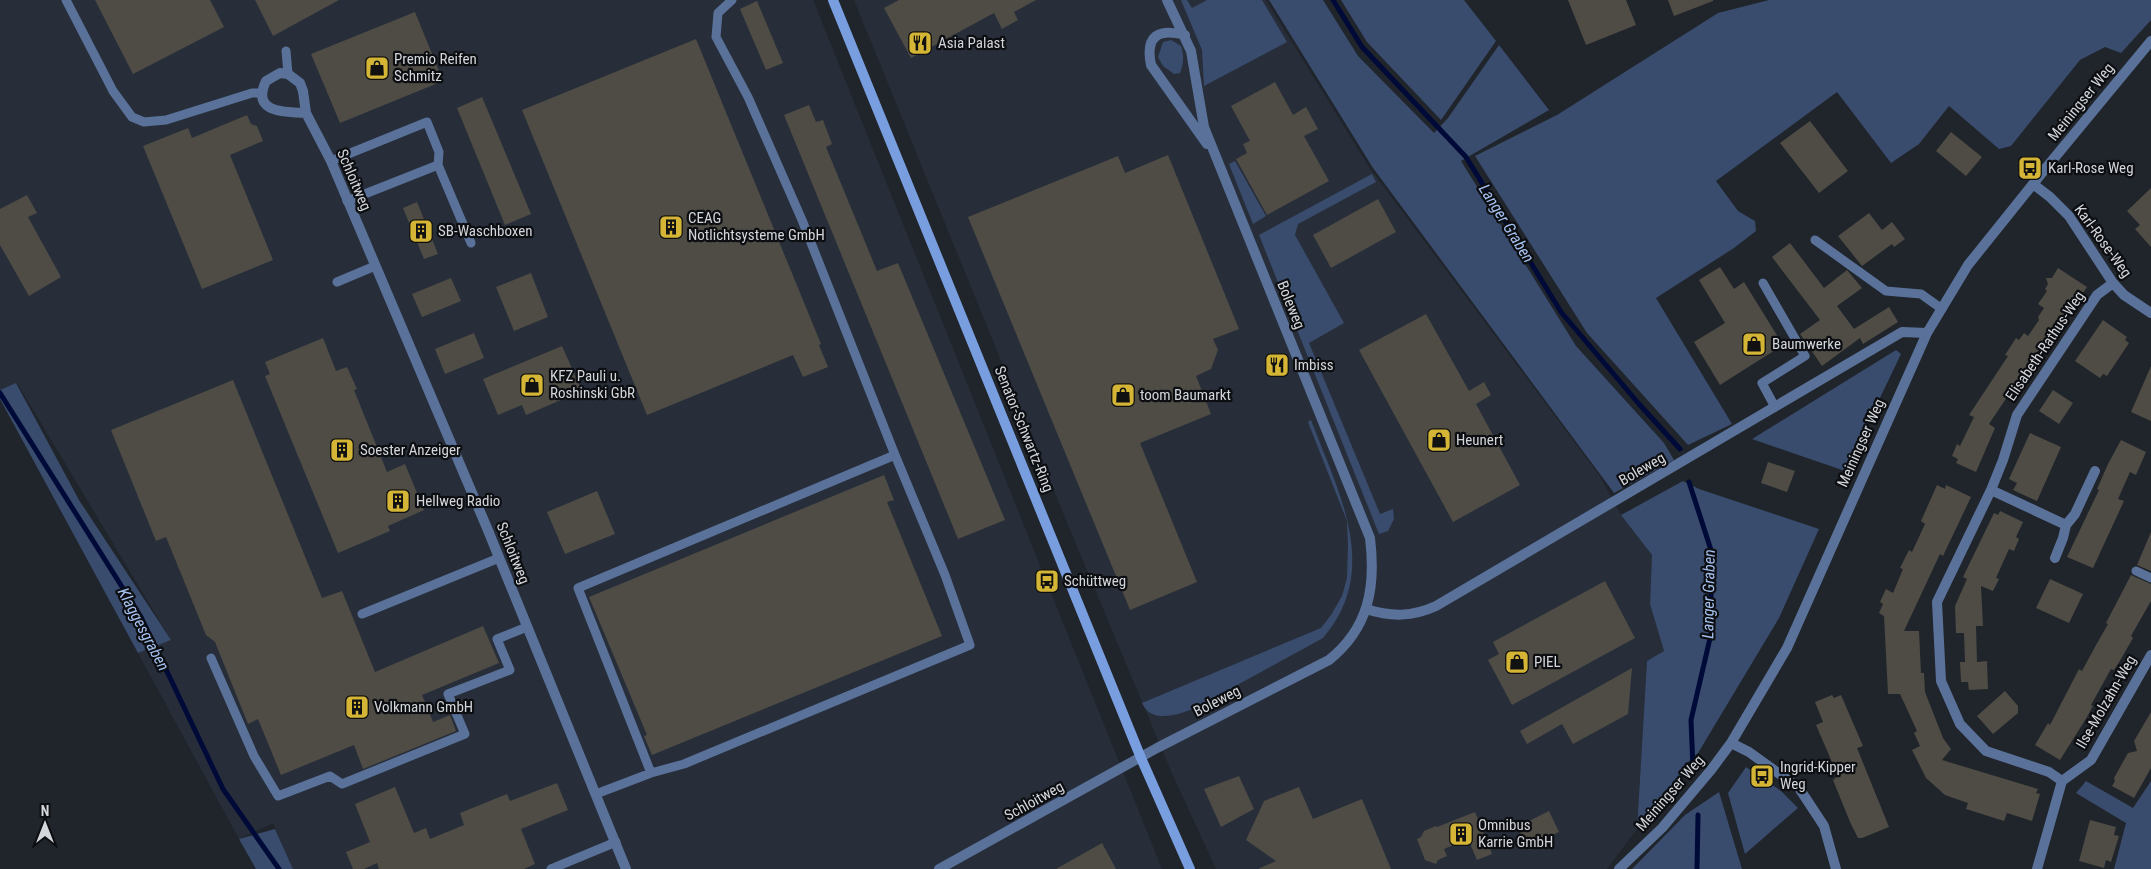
<svg xmlns="http://www.w3.org/2000/svg" width="2151" height="869" font-family="'Roboto Condensed',sans-serif">
  <rect width="100%" height="100%" fill="#20242b"/>
  <path fill="#272e3a" d="M0,0H813L1162,869H293L273,823L239,839L138,653L171,640L17,383L0,390Z
    M854,0H1266L1369,167L1599,475L1621,515L1652,555L1650,604L1664,651L1647,661L1637,829L1607,869H1216L1171,771L1068,525Z"/>
  <path fill="#394c6d" d="M1181,0H1187L1192,8L1207,0H1262L1287,42L1204,86L1202,50Z
    M1269,0H1323L1358,56L1434,133L1448,118L1499,45L1549,110L1461,161L1576,346L1664,443L1674,460L1614,493L1373,168Z
    M1341,0H1464L1496,41L1441,120L1367,42Z
    M1769,0H2151V20L2121,53L2105,47L2080,60L2011,146L1999,149L1949,106L1919,144L1891,163L1837,92L1716,181L1738,211L1755,221L1756,231L1734,248L1656,298L1732,424L1688,445L1587,333L1475,156L1557,115L1718,13Z
    M1171,40L1181,46C1184,56 1184,63 1180,73L1174,74L1163,66L1158,57L1163,42Z
    M1235,161L1266,216L1253,224L1229,164Z
    M1372,174L1376,182L1298,224L1295,235L1344,323L1309,343L1380,514L1393,509L1394,519L1388,531L1379,534L1259,235Z
    M1896,350L1901,354L1845,471L1752,439Z
    M16,383L79,500L171,640L138,653L0,399V390Z
    M1311,420C1338,492 1382,569 1323,638L1195,708C1178,715 1151,724 1142,703L1321,628L1331,615L1342,596L1347,578L1348,545L1347,521L1308,422Z
    M1683,481L1699,489L1819,529L1779,618L1698,753L1686,764L1674,789L1637,829L1647,661L1664,651L1650,604L1652,555L1621,515Z
    M1746,767L1781,791L1798,808L1745,854L1728,793Z
    M2086,781L2133,808L2151,781V869H2114L2126,823L2076,793Z
    M1719,792L1742,869H1632L1685,815Z
    M275,829L293,869H256L239,839Z"/>
  <g fill="none" stroke-linecap="round" stroke-linejoin="round">
    <path stroke="#000a38" stroke-width="5" d="M1333,0L1362,47L1466,157L1561,312L1639,404L1680,449
      M0,393L141,617L223,789L279,869
      M1689,482L1711,550V634L1691,720L1693,768
      M1697,869L1698,815"/>
  </g>
  <path fill="#4e4c44" d="M95,0H210L224,27L133,74Z
    M255,0H339L273,36Z
    M899,0H1036L1014,12L1018,20L1002,29L994,13L911,58L884,8Z
    M1568,0H1626L1636,25L1586,45Z
    M1668,0H1713V1L1674,16Z
    M757,1L783,63L766,70L740,9Z
    M415,12L443,81L340,123L311,54Z
    M696,39L821,344L819,345L828,367L803,377L793,355L647,415L522,110Z
    M1275,82L1293,115L1306,107L1318,129L1304,136L1329,181L1267,215L1236,159L1247,153L1243,144L1250,141L1231,106Z
    M482,97L531,214L505,225L457,108Z
    M809,105L816,122L823,120L832,144L826,147L877,271L898,263L1005,520L958,539L784,115Z
    M247,115L251,124L257,126L263,141L230,155L273,260L202,289L143,146L188,128L192,138Z
    M1810,121L1848,171L1819,193L1780,143Z
    M1951,132L1982,157L1966,176L1936,151Z
    M1168,155L1239,329L1213,339L1218,350L1211,369L1196,376L1211,414L1140,443L1197,582L1130,610L968,217L1118,156L1125,173Z
    M2151,188V247L2135,229L2140,225L2127,211Z
    M27,195L37,213L28,217L61,277L29,296L0,245V209Z
    M1378,199L1396,232L1331,268L1313,235Z
    M417,202L438,254L424,259L403,208Z
    M1869,213L1882,230L1892,222L1905,239L1894,247L1892,244L1862,266L1838,236Z
    M1790,243L1824,288L1847,270L1862,288L1837,306L1854,329L1889,307L1898,322L1863,344L1860,338L1822,366L1800,334L1820,320L1772,257Z
    M1720,267L1734,289L1744,282L1783,345L1720,385L1694,342L1725,323L1699,280Z
    M2058,268L2087,287L2050,341L2046,339L1989,424L1995,428L1976,472L1956,463L1958,459L1952,456L1957,444L1960,446L1974,417L1969,415L2008,356L2005,355L2016,338L2019,340L2024,333L2028,336L2039,320L2038,317L2044,308L2038,304L2047,291L2045,289L2048,284L2046,278H2052Z
    M531,273L548,317L514,331L496,287Z
    M451,278L461,301L422,317L412,294Z
    M1426,314L1469,391L1484,382L1491,395L1476,404L1520,485L1453,522L1359,350Z
    M2103,320L2127,337L2125,340L2129,343L2107,376L2103,374L2100,378L2075,361Z
    M474,333L484,358L445,374L435,349Z
    M323,338L336,371L347,367L357,389L354,390L387,472L405,464L424,510L388,526L390,531L338,553L265,376L270,374L265,362Z
    M562,346L582,391L526,415L522,405L498,415L483,379Z
    M2151,366V421L2131,412Z
    M233,380L322,598L342,591L375,672L483,626L499,663L422,695L433,722L450,715L456,731L363,769L354,745L281,775L258,719L248,724L215,642L206,635L166,537L156,541L111,430Z
    M2053,390L2073,403L2059,424L2039,411Z
    M2030,433L2061,447L2037,501L2013,490L2017,483L2009,479Z
    M2121,440L2146,452L2136,475L2130,472L2118,499L2124,501L2093,568L2067,557L2099,490L2097,489L2108,464Z
    M1768,462L1795,471L1787,492L1761,483Z
    M884,475L894,500L887,502L942,636L652,755L644,736L647,735L589,597Z
    M1937,485L1945,489L1946,485L1971,497L1943,556L1940,554L1904,631H1919L1921,673H1924L1925,692L1943,738L1951,749L1942,760L2038,789L2036,793L2040,794L2032,821L2007,813L2004,821L1966,809L1968,803L1945,795L1926,778L1912,750L1920,746L1914,733L1917,731L1900,694H1888L1884,616L1879,613L1883,604L1880,602L1886,589L1893,593L1903,569L1900,568L1909,550L1912,552L1925,524L1921,521Z
    M597,491L615,534L565,554L547,512Z
    M2000,511L2023,522L2016,537L2019,539L2014,551L2009,549L1996,578L1999,579L1993,591L1981,586L1983,626H1976L1977,662L1987,661L1988,689L1969,690L1968,682H1961L1960,662H1965L1964,633H1956L1955,606L1967,579L1963,577L1994,513L1998,515Z
    M2151,532V571L2137,565Z
    M2131,575L2151,584V601L2131,636L2133,638L2121,659L2114,670L2111,669L2091,705L2093,706L2087,717L2060,760L2035,745L2048,723L2050,725L2079,669L2082,671L2096,645L2108,624L2106,623Z
    M2050,579L2083,594L2069,623L2036,608Z
    M1605,581L1635,638L1512,705L1488,660L1499,654L1493,642Z
    M1632,668L1628,714L1573,744L1562,724L1527,744L1520,731Z
    M2005,691L2018,706V713L1993,734L1977,716Z
    M1832,695L1834,698L1841,695L1863,746L1857,748L1889,827L1862,838H1858L1850,822L1833,780L1838,776L1816,725L1823,722L1815,702Z
    M2151,712V768L2134,798L2112,786L2115,781L2114,778L2128,753L2137,751L2134,741Z
    M1239,776L1254,809L1221,827L1204,789Z
    M557,783L568,810L521,829L535,864L524,869H379L377,863L364,869H353L346,852L370,842L355,804L395,787L414,833L426,828L430,839L464,825L460,813L507,794L510,801Z
    M1299,787L1313,819L1362,799L1391,869H1258L1276,861L1246,840L1264,801Z
    M1549,811L1559,832L1550,836L1551,839L1529,850L1517,827Z
    M1475,812L1492,854L1477,860L1468,839L1444,849L1447,856L1438,860L1436,864L1425,860L1417,839L1421,837L1424,831L1436,826L1437,827Z
    M2090,820L2116,827L2114,835L2119,836L2111,862L2106,860L2104,868L2079,861Z
    M1102,843L1116,869H1056Z"/>
  <g fill="none" stroke-linecap="round" stroke-linejoin="round">
    <path stroke="#5a729a" stroke-width="9" d="M66,0L113,91L132,117L144,122L166,120L252,93H262
      M732,0L718,13L716,37L748,97L802,220L895,455L945,575L970,645L684,764L651,773L578,588L895,455
      M286,51L288,74
      M331,161L427,122L439,152L438,165
      M347,201L438,165L471,243
      M1815,240L1886,291L1921,294L1942,309
      M337,282L375,266
      M1763,283L1805,356L1762,383L1775,407
      M2136,571L2151,578
      M362,614L499,558
      M211,658L254,756L278,796L330,776L342,784L465,734L448,694L510,670L497,639L527,627
      M596,794L651,773
      M551,869L616,842"/>
    <path stroke="#5a729a" stroke-width="10" d="M1185,35C1158,28 1145,36 1151,65L1207,144
      M306,113C284,112 251,113 266,81L280,73L288,74L300,83L303,91L306,113L331,161L487,528L626,869
      M2033,184L2050,197L2069,216L2113,283L2124,295L2151,313
      M1991,490L2066,525
      M2055,558L2063,538L2066,525L2075,514L2095,471
      M1366,609C1391,617 1412,617 1436,606L1902,332L1927,333
      M1731,743L1749,752L1799,788L1824,826L1836,869
      M2062,781L2049,772L1986,751L1960,724L1941,681L1937,602L1991,490L2003,460L2017,415L2097,295L2113,283
      M939,869L1157,748L1329,660C1369,628 1376,587 1370,538L1204,127L1191,51L1167,0
      M1619,869L1662,828L1711,770L1731,743L1787,648L1927,333L1968,265L2041,174L2151,41
      M2037,869L2062,781L2091,760L2151,655"/>
    <path stroke="#789edf" stroke-width="10" d="M833,0L1141,758L1190,869"/>
  </g>
  <defs>
    <g id="restaurant-square" transform="scale(1.25)"><rect x="-9" y="-9" width="18" height="18" rx="4" fill="#d5b535" stroke="#0c0e11"/><path d="M-5-6h1v4h1v-4h1v4h1v-4h1v5L-1.5 .5V6h-2V.5L-5-1ZM5-6V6H3V1.5H1.5Q1.5-4 5-6Z" fill="#111"/></g>
    <g id="shop-square" transform="scale(1.25)"><rect x="-9" y="-9" width="18" height="18" rx="4" fill="#d5b535" stroke="#0c0e11"/><path d="M-5-2.5h2.3a2.7 3.5 0 0 1 5.4 0H5L5.5 6h-11ZM-1.5-2.5h3a1.5 2.3 0 0 0-3 0Z" fill="#111"/></g>
    <g id="bus-square" transform="scale(1.25)"><rect x="-9" y="-9" width="18" height="18" rx="4" fill="#d5b535" stroke="#0c0e11"/><path d="M-5-6H5V4H4V6H2V4H-2V6H-4V4H-5ZM-3.5-4V0h7V-4ZM-3.5 1.2v1.5H-2V1.2ZM2 1.2v1.5H3.5V1.2Z" fill="#111"/></g>
    <g id="building-square" transform="scale(1.25)"><rect x="-9" y="-9" width="18" height="18" rx="4" fill="#d5b535" stroke="#0c0e11"/><path d="M-4-6H4V6H1V3H-1V6H-4ZM-2.5-4.3h1.7v1.8h-1.7ZM.8-4.3h1.7v1.8H.8ZM-2.5-1h1.7V.8h-1.7ZM.8-1h1.7V.8H.8Z" fill="#111"/></g>
  </defs>
  <g fill-rule="evenodd">
    <use href="#restaurant-square" x="920" y="43"/>
    <use href="#shop-square" x="377" y="68"/>
    <use href="#bus-square" x="2030" y="168"/>
    <use href="#building-square" x="671" y="227"/>
    <use href="#building-square" x="421" y="231"/>
    <use href="#shop-square" x="1754" y="344"/>
    <use href="#restaurant-square" x="1277" y="365"/>
    <use href="#shop-square" x="532" y="385"/>
    <use href="#shop-square" x="1123" y="395"/>
    <use href="#shop-square" x="1439" y="440"/>
    <use href="#building-square" x="342" y="450"/>
    <use href="#building-square" x="398" y="501"/>
    <use href="#bus-square" x="1047" y="581"/>
    <use href="#shop-square" x="1517" y="662"/>
    <use href="#building-square" x="357" y="707"/>
    <use href="#bus-square" x="1762" y="776"/>
    <use href="#building-square" x="1461" y="834"/>
  </g>
  <g text-anchor="middle" stroke-width="4.5" stroke-linejoin="round" paint-order="stroke">
    <g font-size="15" fill="#d3d6db" stroke="#0c0e11" text-anchor="start">
      <text x="938" y="48">Asia Palast</text>
      <text x="394" y="64">Premio Reifen<tspan x="394" dy="17">Schmitz</tspan></text>
      <text x="2048" y="173">Karl-Rose Weg</text>
      <text x="688" y="223">CEAG<tspan x="688" dy="17">Notlichtsysteme GmbH</tspan></text>
      <text x="438" y="236">SB-Waschboxen</text>
      <text x="1772" y="349">Baumwerke</text>
      <text x="1294" y="370">Imbiss</text>
      <text x="550" y="381">KFZ Pauli u.<tspan x="550" dy="17">Roshinski GbR</tspan></text>
      <text x="1140" y="400">toom Baumarkt</text>
      <text x="1456" y="445">Heunert</text>
      <text x="360" y="455">Soester Anzeiger</text>
      <text x="416" y="506">Hellweg Radio</text>
      <text x="1064" y="586">Schüttweg</text>
      <text x="1534" y="667">PIEL</text>
      <text x="374" y="712">Volkmann GmbH</text>
      <text x="1780" y="772">Ingrid-Kipper<tspan x="1780" dy="17">Weg</tspan></text>
      <text x="1478" y="830">Omnibus<tspan x="1478" dy="17">Karrie GmbH</tspan></text>
    </g>
    <g font-size="15" fill="#d3d6db" stroke="#0c0e11">
      <text transform="translate(2081 102) rotate(-51)" y="5">Meiningser Weg</text>
      <text transform="translate(354 180) rotate(67)" y="5">Schloitweg</text>
      <text transform="translate(2103 241) rotate(54)" y="5">Karl-Rose-Weg</text>
      <text transform="translate(1291 305) rotate(68)" y="5">Boleweg</text>
      <text transform="translate(2045 346) rotate(-56)" y="5">Elisabeth-Rathus-Weg</text>
      <text transform="translate(1024 429) rotate(68)" y="5">Senator-Schwartz-Ring</text>
      <text transform="translate(1861 443) rotate(-66)" y="5">Meiningser Weg</text>
      <text transform="translate(1642 469) rotate(-30)" y="5">Boleweg</text>
      <text transform="translate(513 553) rotate(68)" y="5">Schloitweg</text>
      <text transform="translate(1217 701) rotate(-27)" y="5">Boleweg</text>
      <text transform="translate(2106 702) rotate(-60)" y="5">Ilse-Molzahn-Weg</text>
      <text transform="translate(1670 793) rotate(-49)" y="5">Meiningser Weg</text>
      <text transform="translate(1034 801) rotate(-29)" y="5">Schloitweg</text>
    </g>
    <g font-size="16" font-style="italic" fill="#a5c1f0" stroke="#0c0e11">
      <text transform="translate(1507 223) rotate(58)" y="6">Langer Graben</text>
      <text transform="translate(1708 594) rotate(-89)" y="6">Langer Graben</text>
      <text transform="translate(144 629) rotate(62)" y="6">Klaggesgraben</text>
    </g>
  </g>
  <g transform="translate(45 824)" stroke="#0c0e11" stroke-width="4" paint-order="stroke">
  <path d="M0-4L9 19L0 12L-9 19Z" fill="#d3d6db"/>
  <text y="-8" font-size="14" font-weight="bold" text-anchor="middle" fill="#d3d6db">N</text>
  </g>
</svg>
